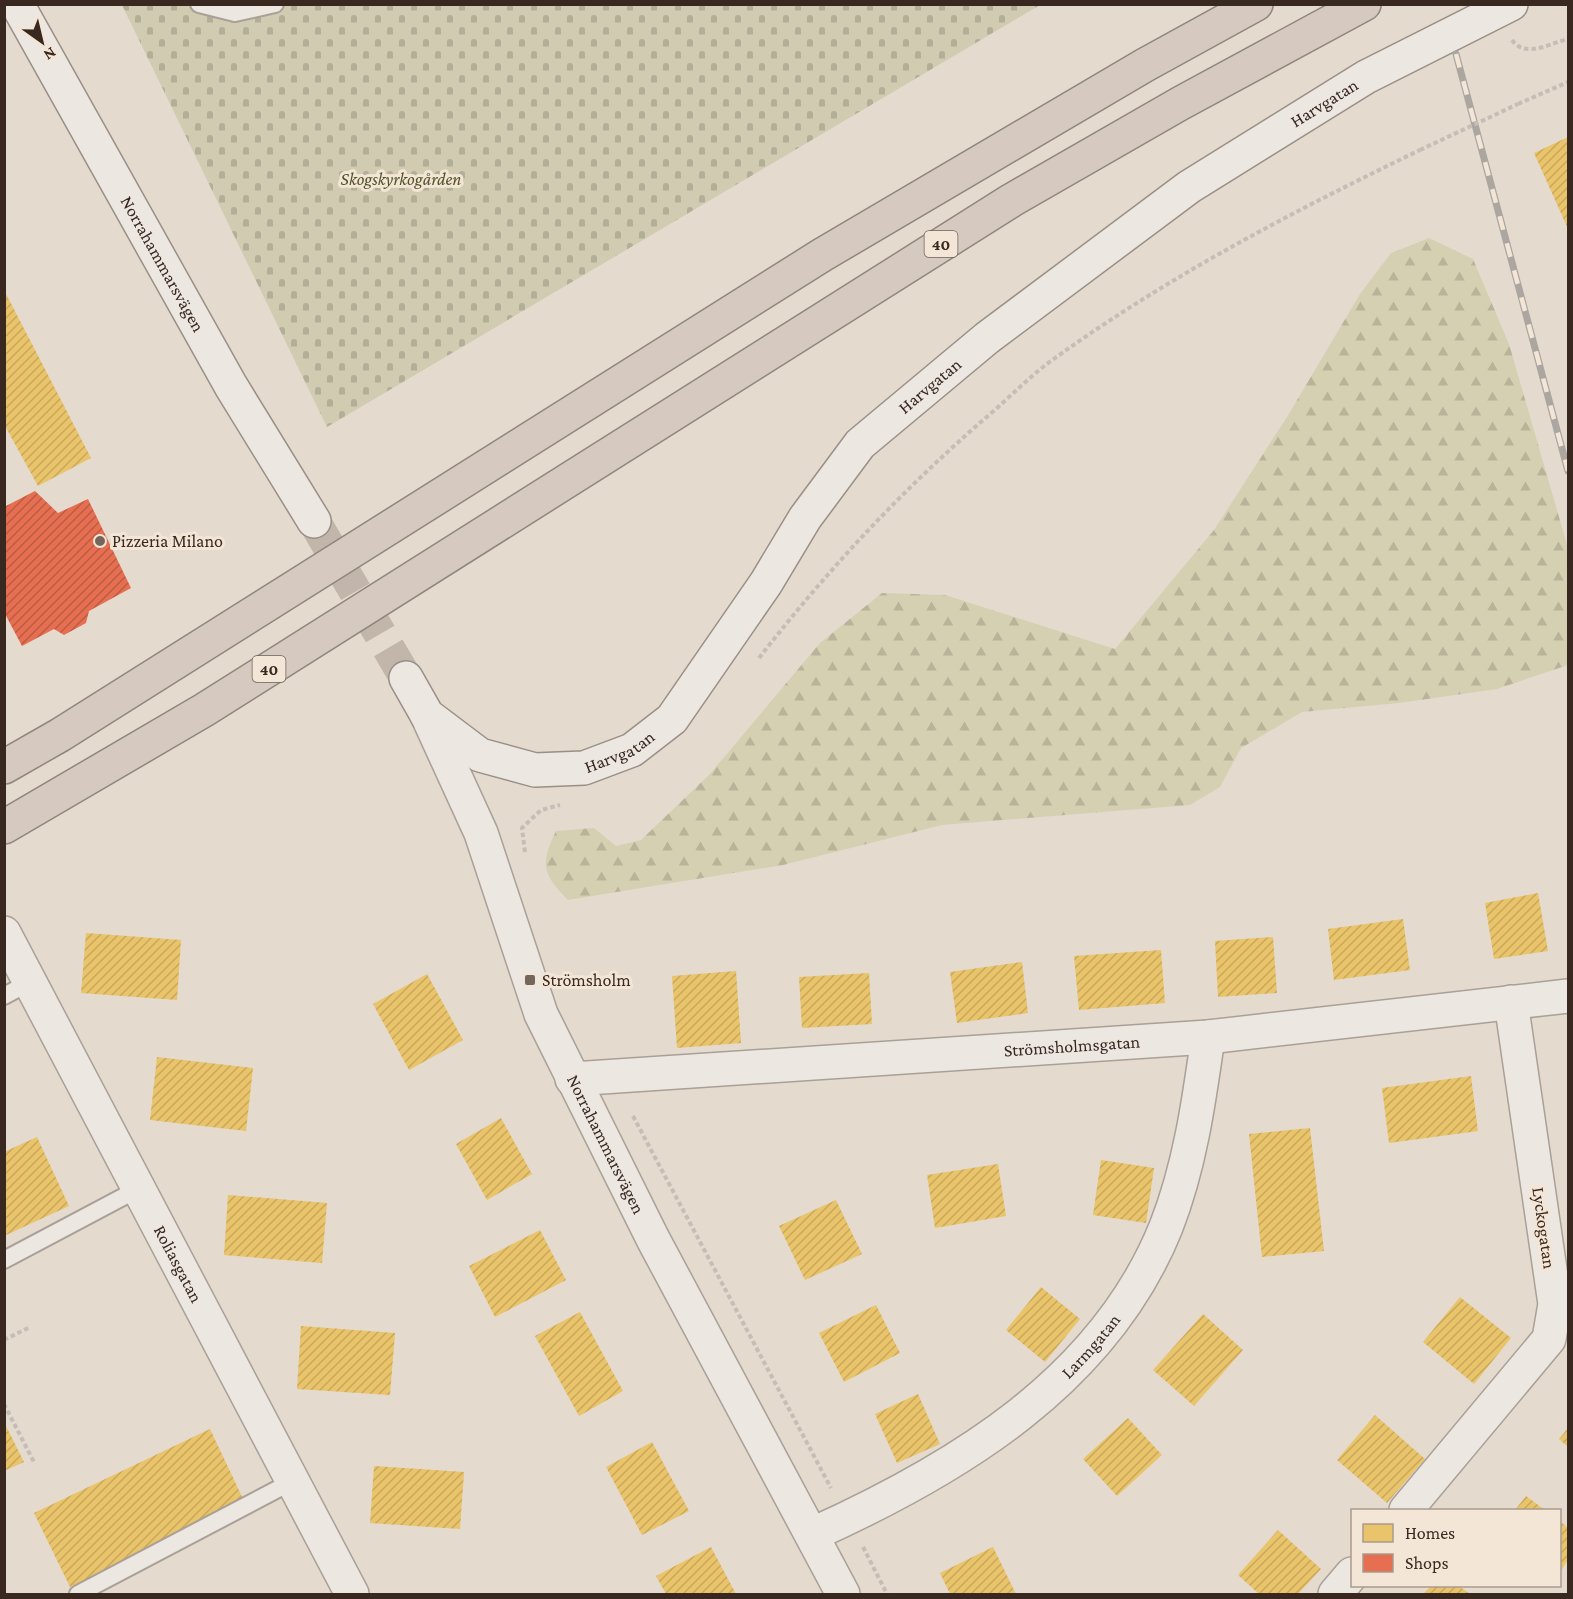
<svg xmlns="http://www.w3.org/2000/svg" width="1573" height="1599" font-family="'Crimson Pro',serif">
  <defs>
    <pattern id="forest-firs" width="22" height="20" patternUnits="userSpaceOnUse" patternTransform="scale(1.5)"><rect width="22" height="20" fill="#d6d0b2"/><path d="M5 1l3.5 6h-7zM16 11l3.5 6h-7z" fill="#b8b399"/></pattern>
    <pattern id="cemetery-stones" width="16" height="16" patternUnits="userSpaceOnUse" patternTransform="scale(1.5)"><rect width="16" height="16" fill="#d0cbb1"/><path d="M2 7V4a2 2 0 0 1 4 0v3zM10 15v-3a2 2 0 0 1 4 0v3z" fill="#b3ae98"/></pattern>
    <pattern id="homes-hatch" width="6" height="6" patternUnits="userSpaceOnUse" patternTransform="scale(1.5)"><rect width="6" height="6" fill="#e9c46a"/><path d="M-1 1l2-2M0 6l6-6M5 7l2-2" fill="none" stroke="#c9a85c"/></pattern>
    <pattern id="shops-hatch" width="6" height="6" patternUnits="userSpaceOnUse" patternTransform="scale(1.5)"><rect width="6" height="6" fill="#e76f51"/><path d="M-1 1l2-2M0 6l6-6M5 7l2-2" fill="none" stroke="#bc5b43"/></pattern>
  </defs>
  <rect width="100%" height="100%" fill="#e4dace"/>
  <path fill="url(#forest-firs)" d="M1429,238L1473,259L1509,344L1568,548V665L1497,689L1399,703L1302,712L1241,748L1220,787L1190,805L942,825L783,865L568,900C542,874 540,864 556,831L594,828L616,846L641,840L710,774L820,643L882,593L945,595L1115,649L1214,530L1287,417L1360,294L1391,253Z"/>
  <path fill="url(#cemetery-stones)" d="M122,5H1040L327,427Z"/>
  <path fill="url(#homes-hatch)" d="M1568,137V229L1534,153Z
    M4,290L91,458L38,486L4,424Z
    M1538,893L1548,951L1494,959L1485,903Z
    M1403,919L1410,970L1334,980L1328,929Z
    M86,933L181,940L177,1000L81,993Z
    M1273,937L1277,993L1218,997L1215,941Z
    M1161,950L1165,1003L1079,1010L1074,956Z
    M1022,962L1028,1013L957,1023L950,972Z
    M736,971L741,1043L677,1048L672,976Z
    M869,973L872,1024L802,1028L799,977Z
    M427,974L463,1040L409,1070L373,1004Z
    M157,1057L253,1068L246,1131L150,1120Z
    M1471,1076L1478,1131L1389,1143L1382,1088Z
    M501,1118L532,1174L487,1200L456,1144Z
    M1310,1128L1324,1251L1262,1257L1249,1134Z
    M37,1137L69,1206L4,1236V1152Z
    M1101,1160L1154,1168L1146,1223L1093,1215Z
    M998,1164L1006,1216L935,1228L927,1175Z
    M228,1195L327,1203L322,1263L224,1255Z
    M836,1200L862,1254L805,1280L779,1226Z
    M540,1230L566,1280L495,1317L469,1266Z
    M1041,1287L1080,1319L1045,1362L1006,1330Z
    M1460,1297L1511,1338L1474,1384L1423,1342Z
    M876,1305L900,1353L844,1382L819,1333Z
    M580,1312L623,1391L579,1416L535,1336Z
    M1203,1314L1243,1350L1194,1406L1153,1370Z
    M301,1326L395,1333L390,1395L297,1389Z
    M918,1394L940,1444L897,1463L875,1414Z
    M1375,1415L1425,1459L1387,1503L1337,1460Z
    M1128,1418L1162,1455L1117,1496L1083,1459Z
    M4,1422L24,1462L4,1471Z
    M1568,1428V1447L1559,1439Z
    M210,1429L245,1503L70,1587L34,1513Z
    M652,1442L689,1511L642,1535L606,1467Z
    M374,1466L464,1472L460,1529L370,1523Z
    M1526,1496L1545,1510H1515Z
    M1560,1521L1568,1528V1560L1560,1572Z
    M1278,1530L1321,1569L1298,1594H1259L1238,1575Z
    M711,1547L736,1594H666L656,1576Z
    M993,1547L1016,1594H950L940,1573Z
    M1431,1586H1459L1470,1594H1423Z"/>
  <path fill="url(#shops-hatch)" d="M35,491L58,513L88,499L131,588L89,611L86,623L64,635L54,629L22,646L4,612V507Z"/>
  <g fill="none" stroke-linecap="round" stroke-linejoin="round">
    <path stroke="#c2b6ab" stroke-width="33" stroke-dasharray="33 16" stroke-linecap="butt" d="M314,521L406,678"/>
    <g stroke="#a9a098" stroke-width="20">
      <path id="lane" d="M199,4L235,13L275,4
        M4,996L30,982
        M4,1260L138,1189
        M78,1594L293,1481"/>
    </g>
    <g stroke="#a9a098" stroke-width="36">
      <g id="street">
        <path id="s1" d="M427,715L481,833L541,1014L653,1239L843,1594"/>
        <path id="s2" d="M4,933L352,1594"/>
        <path id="s3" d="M572,1079L1208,1037L1568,996"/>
        <path d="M1406,1510L1549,1339L1555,1304L1511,1002"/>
        <path id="s4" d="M813,1534C957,1469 1104,1381 1166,1227C1190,1166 1199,1101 1208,1037"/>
        <path d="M1335,1594L1352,1574"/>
      </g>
    </g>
    <g stroke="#998f87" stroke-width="36">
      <g id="secondary">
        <path id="s5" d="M17,4L231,386L314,521"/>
        <path id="s6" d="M406,678L427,715L480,755L535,770L584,768L632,750L672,719L766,583L805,518L860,444L987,338L1189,187L1366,77L1511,4"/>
      </g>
    </g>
    <g stroke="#8f867e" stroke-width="36">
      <path id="highway" d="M4,767L60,735L822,255L1145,65L1256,4
        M4,827L204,710L1012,200L1181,103L1364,4"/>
    </g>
    <path stroke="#c5bdb6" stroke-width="4" stroke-dasharray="4.5 3" stroke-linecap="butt" d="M1512,40C1525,59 1551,43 1568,39
      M1518,104L1568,82
      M759,658C830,567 902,490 989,415C1010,397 1029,377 1051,361C1167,277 1292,212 1420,150
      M525,852L522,828L541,810L560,805
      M633,1116L831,1488
      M4,1340L30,1327
      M4,1404L35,1464
      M863,1547L887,1594"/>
    <use href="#lane" stroke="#ece7e0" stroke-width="16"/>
    <use href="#street" stroke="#ece7e0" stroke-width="33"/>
    <use href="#secondary" stroke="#ece7e0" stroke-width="33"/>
    <use href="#highway" stroke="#d6cac0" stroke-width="33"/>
    <g stroke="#aca6a0" stroke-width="7">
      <path id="rail" d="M1456,54L1568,471"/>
    </g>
    <use href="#rail" stroke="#f4e6d6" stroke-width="4.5" stroke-dasharray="14" stroke-linecap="butt"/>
    <path stroke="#c5bdb6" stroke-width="4" stroke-dasharray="4.5 3" stroke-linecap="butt" d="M1420,150L1518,104"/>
  </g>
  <g fill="#74665d" stroke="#f4e6d6" stroke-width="2">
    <circle cx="100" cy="541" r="6"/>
    <rect x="524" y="974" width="12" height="12" rx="3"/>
  </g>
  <g text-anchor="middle" stroke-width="6" stroke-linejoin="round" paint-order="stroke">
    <g fill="#f4e6d6" stroke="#706157" stroke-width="1.5">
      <rect x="924.5" y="231" width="33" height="26" rx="4.5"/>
      <rect x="252.5" y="656" width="33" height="26" rx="4.5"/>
    </g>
    <g font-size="16" font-weight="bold" fill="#382820">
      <text x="941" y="250">40</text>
      <text x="269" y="675">40</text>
    </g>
    <g font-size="18" fill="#382820" stroke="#f4e6d6">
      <text dy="6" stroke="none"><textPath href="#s6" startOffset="1227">Harvgatan</textPath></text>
      <text dy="6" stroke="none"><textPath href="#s5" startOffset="298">Norrahammarsvägen</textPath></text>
      <text dy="6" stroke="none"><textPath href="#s6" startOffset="741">Harvgatan</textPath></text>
      <text dy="6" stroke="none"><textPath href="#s6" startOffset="254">Harvgatan</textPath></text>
      <text dy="6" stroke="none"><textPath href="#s3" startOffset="501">Strömsholmsgatan</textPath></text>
      <text dy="6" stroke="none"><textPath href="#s1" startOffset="466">Norrahammarsvägen</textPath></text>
      <text transform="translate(1544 1228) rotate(82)" y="6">Lyckogatan</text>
      <text dy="6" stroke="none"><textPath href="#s2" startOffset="374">Roliasgatan</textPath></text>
      <text dy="6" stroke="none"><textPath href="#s4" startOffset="338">Larmgatan</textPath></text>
    </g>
    <g font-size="18" font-style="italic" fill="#4f5327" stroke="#f4e6d6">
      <text x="401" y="185">Skogskyrkogården</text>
    </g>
    <g font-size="18" fill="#382820" stroke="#f4e6d6" text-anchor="start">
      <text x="112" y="547">Pizzeria Milano</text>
      <text x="542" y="986">Strömsholm</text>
    </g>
  </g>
  <rect width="1573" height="1599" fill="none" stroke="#382820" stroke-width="12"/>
  <rect x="1351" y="1509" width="210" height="78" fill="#f4e6d6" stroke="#a99a8d" stroke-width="1.5"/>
  <rect x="1363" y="1524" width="30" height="18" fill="#e9c46a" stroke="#a99a8d" stroke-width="1.5"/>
  <text x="1405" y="1539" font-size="18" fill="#382820">Homes</text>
  <rect x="1363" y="1554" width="30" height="18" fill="#e76f51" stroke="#a99a8d" stroke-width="1.5"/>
  <text x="1405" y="1569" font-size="18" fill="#382820">Shops</text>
  <g transform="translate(42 42) rotate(146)" stroke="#f4e6d6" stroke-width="4.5" paint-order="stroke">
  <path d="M0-4.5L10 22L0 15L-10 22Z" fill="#382820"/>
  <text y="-9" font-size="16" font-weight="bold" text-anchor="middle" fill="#382820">N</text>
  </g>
</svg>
